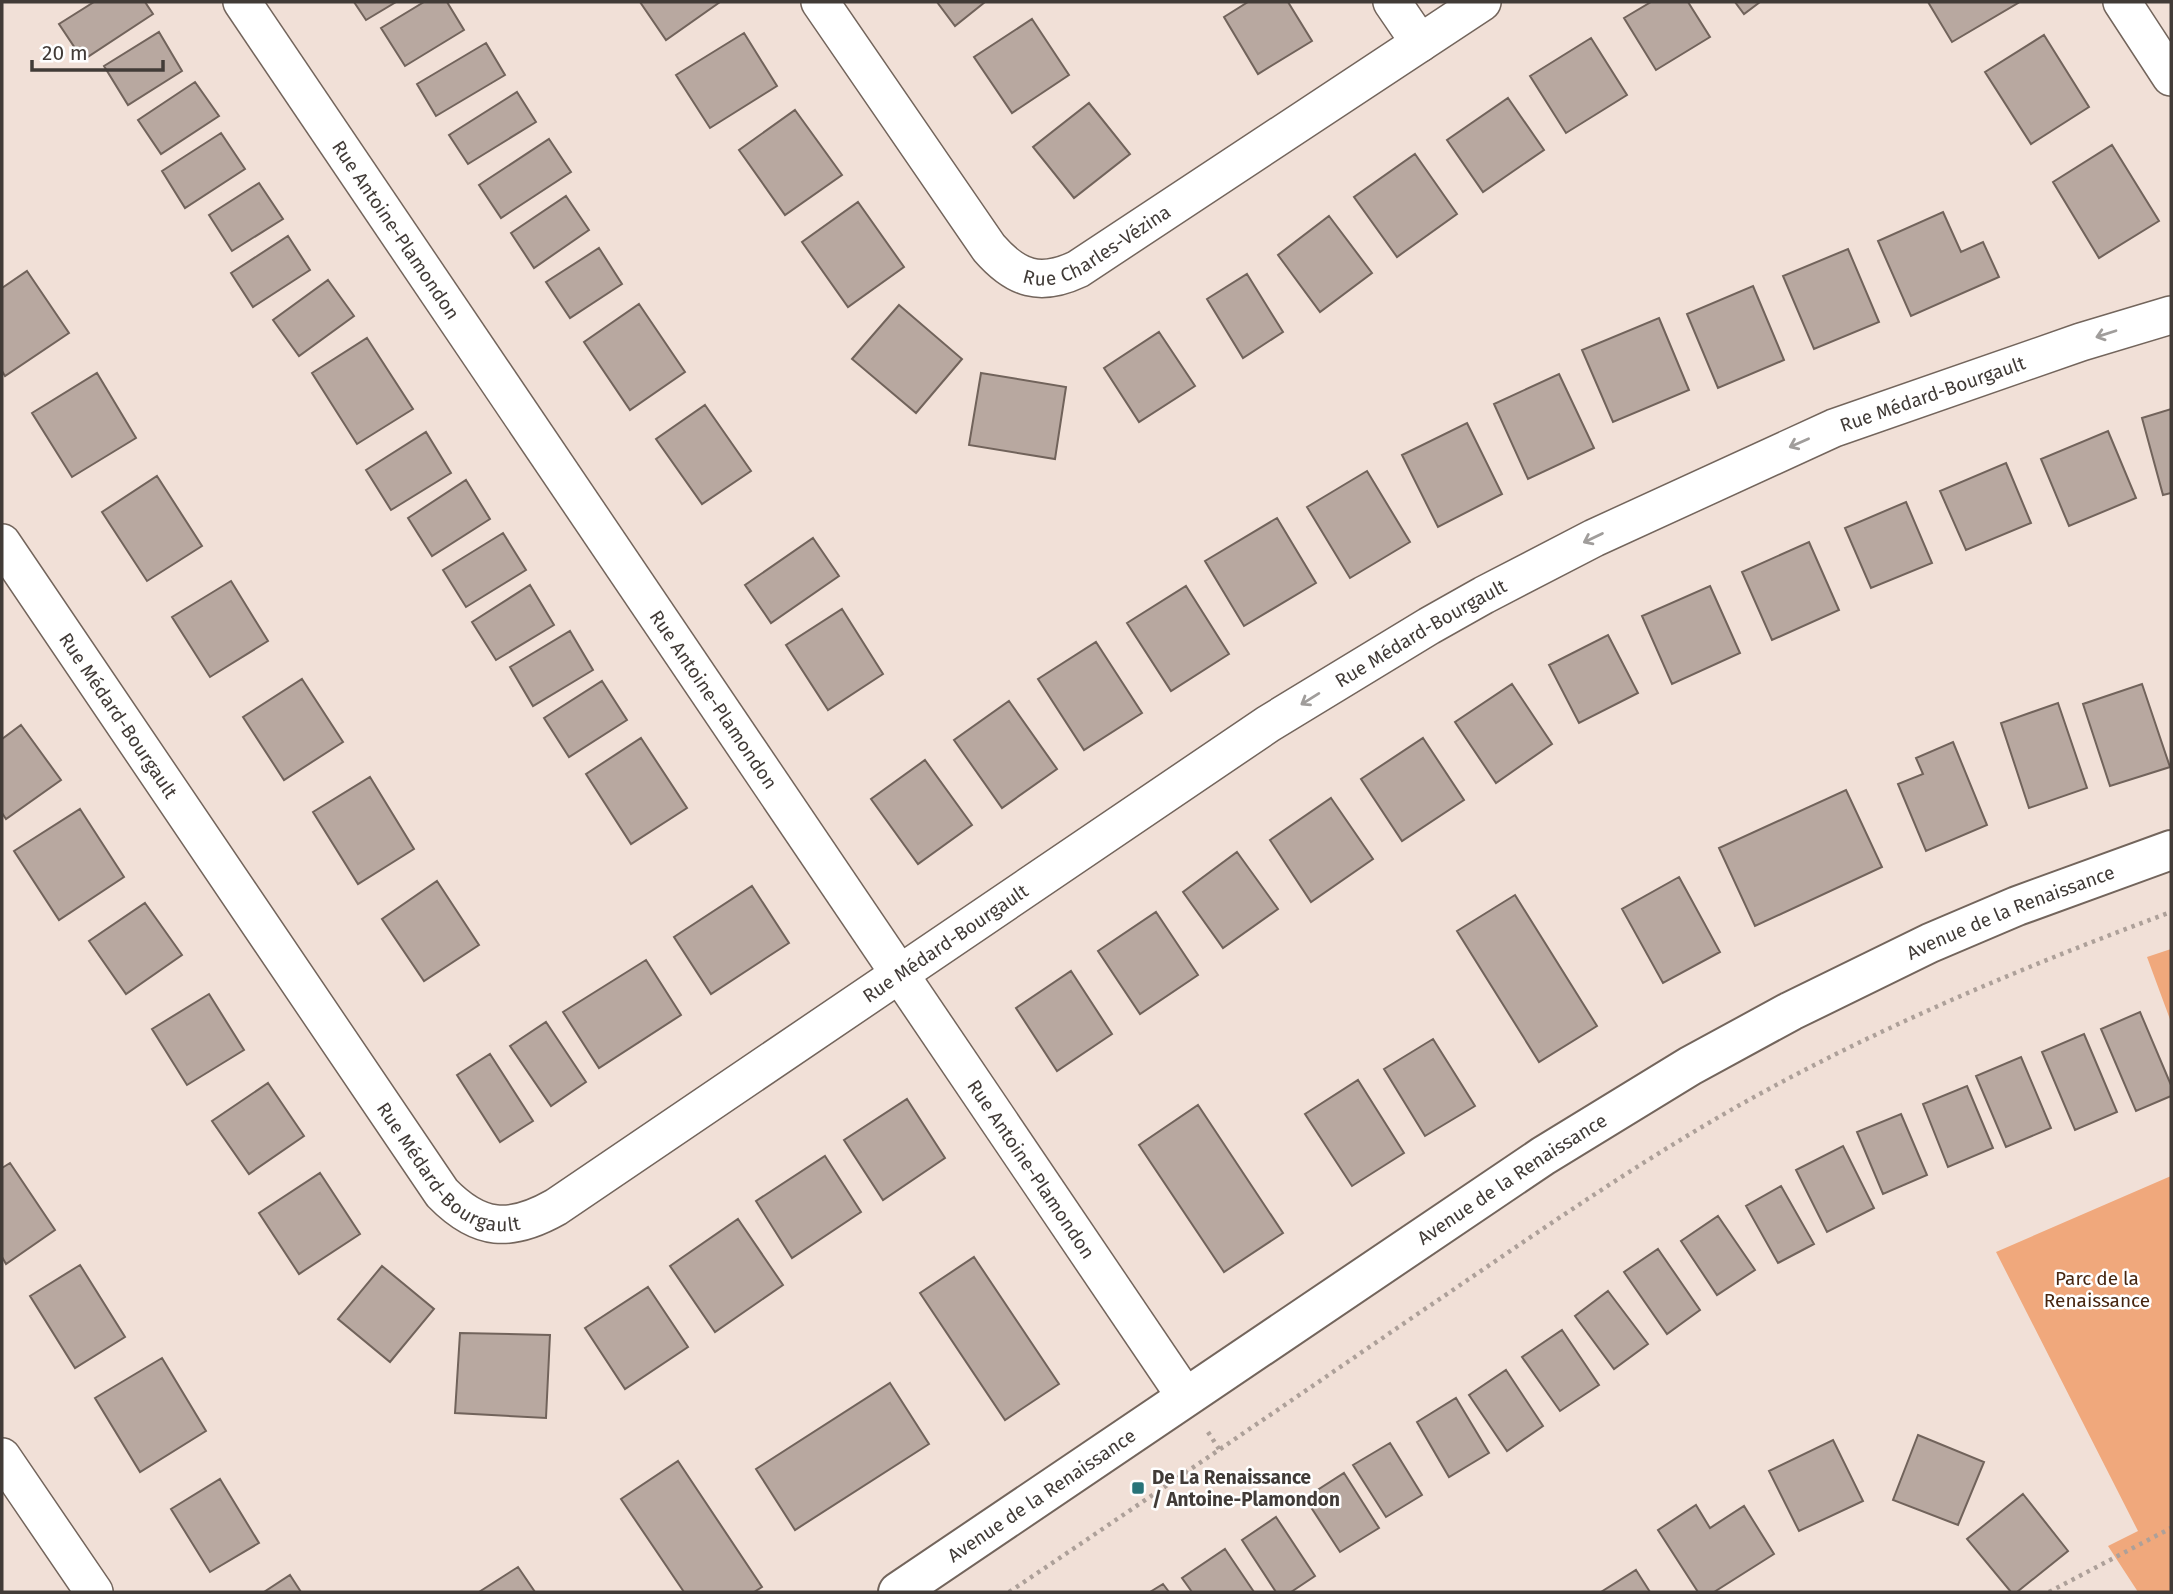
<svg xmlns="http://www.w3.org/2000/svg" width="2173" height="1594" font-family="'Fira Sans',sans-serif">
  <rect width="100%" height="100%" fill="#f1e0d7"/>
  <path fill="#f0a87c" d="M2171,949V1022L2147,957Z
    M2171,1176V1592H2138L2108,1546L2138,1531L1996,1252Z"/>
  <path fill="#b8a8a0" stroke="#71635b" stroke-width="2" d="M94,2H145L153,14L83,60L59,24Z
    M354,2H396L366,20Z
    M424,2H447L464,30L405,66L381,28Z
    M640,2H720L666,40Z
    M937,2H985L955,26Z
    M1248,2H1288L1312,41L1258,74L1224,17Z
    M1651,2H1688L1710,37L1656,70L1624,18Z
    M1735,2H1760L1744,14Z
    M1928,2H2017L2018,3L1952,42Z
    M1032,19L1069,75L1012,113L974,57Z
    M159,32L182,71L128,105L104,66Z
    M744,33L777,86L710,128L676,75Z
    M2044,35L2089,107L2031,144L1985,72Z
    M1591,38L1627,95L1566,133L1530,76Z
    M486,43L505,75L436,116L417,84Z
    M195,82L219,116L161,154L138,120Z
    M517,92L536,122L468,164L449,135Z
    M1508,98L1544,150L1483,192L1447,140Z
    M1089,103L1130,154L1074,198L1033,147Z
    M795,110L842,175L785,215L739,150Z
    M221,133L245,169L185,208L162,171Z
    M549,139L571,172L501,218L479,185Z
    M2112,145L2159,221L2099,258L2053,182Z
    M1415,154L1457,214L1397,257L1354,197Z
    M259,183L283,219L232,251L209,215Z
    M566,196L589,230L534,268L511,233Z
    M858,202L904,267L848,307L802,242Z
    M1943,212L1961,252L1983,242L1999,277L1911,316L1878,241Z
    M1329,216L1372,273L1320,312L1278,255Z
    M288,236L310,270L253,307L231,273Z
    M599,248L622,284L570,318L546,282Z
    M1848,249L1879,322L1814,349L1783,276Z
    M27,271L69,333L5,376L2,371V288Z
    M1247,274L1283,332L1243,358L1207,299Z
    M328,280L354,316L299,356L273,320Z
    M1753,286L1784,360L1718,388L1687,314Z
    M639,304L685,372L630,410L584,342Z
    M899,305L962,359L916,413L852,359Z
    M1659,318L1689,390L1613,422L1582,350Z
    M1159,332L1195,386L1139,422L1104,368Z
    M367,338L413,409L357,444L312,373Z
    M97,373L136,438L72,477L32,413Z
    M981,373L1066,387L1055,459L969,445Z
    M1559,374L1594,448L1528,479L1494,404Z
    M705,405L751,471L702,504L656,439Z
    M2171,409V493L2163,495L2142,418Z
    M1467,423L1502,494L1438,527L1402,455Z
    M2108,431L2136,498L2069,526L2041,459Z
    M426,432L451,473L391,510L366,470Z
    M2006,463L2031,523L1966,550L1940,491Z
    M1367,471L1410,542L1350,578L1307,507Z
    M157,476L202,546L147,581L102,512Z
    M466,480L490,519L432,556L408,518Z
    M1906,502L1932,563L1871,588L1845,528Z
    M1277,518L1316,583L1244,626L1205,561Z
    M503,533L526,570L466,607L443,570Z
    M813,538L839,576L771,623L745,585Z
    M1809,542L1839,610L1772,640L1742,572Z
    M231,581L268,641L210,677L172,617Z
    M530,585L554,625L496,660L472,622Z
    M1186,586L1229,654L1171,691L1127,623Z
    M1710,586L1740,653L1672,684L1642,616Z
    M842,609L883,674L828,710L786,645Z
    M570,631L593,670L533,706L510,667Z
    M1608,635L1638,693L1579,723L1549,665Z
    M1096,642L1142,713L1084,750L1038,679Z
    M302,679L343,742L284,780L243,717Z
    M602,681L627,720L569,757L544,718Z
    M1512,684L1552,744L1496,783L1455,722Z
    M2142,684L2170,767L2110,786L2083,704Z
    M1009,701L1057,769L1002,808L954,740Z
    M2058,703L2087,788L2029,808L2001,723Z
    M21,725L61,780L6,819L2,813V739Z
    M641,738L687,808L631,844L586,774Z
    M1423,738L1464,800L1402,841L1361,779Z
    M1953,742L1987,825L1926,851L1898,784L1923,774L1916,758Z
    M925,760L972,825L918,864L871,799Z
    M370,777L414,849L358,884L313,812Z
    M1846,790L1882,867L1755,926L1719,848Z
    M1331,798L1373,859L1311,902L1270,840Z
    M80,809L124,877L59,920L14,851Z
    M1237,852L1278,909L1223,948L1183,892Z
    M1679,877L1720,952L1663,983L1622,909Z
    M437,881L479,945L424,981L382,919Z
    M752,886L789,943L711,994L674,937Z
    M1515,895L1597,1026L1539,1062L1457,931Z
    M145,903L182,955L126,994L89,941Z
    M1156,912L1198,975L1140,1014L1098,951Z
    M646,960L681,1015L599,1068L563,1012Z
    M1071,971L1112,1034L1057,1071L1016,1008Z
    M209,994L244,1050L187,1085L152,1029Z
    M2140,1012L2171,1085V1096L2136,1111L2101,1029Z
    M546,1022L586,1082L551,1106L510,1046Z
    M2084,1034L2117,1112L2075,1130L2042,1052Z
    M1433,1039L1475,1106L1425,1136L1384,1069Z
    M490,1054L533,1121L500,1142L457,1075Z
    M2021,1057L2051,1128L2006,1147L1976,1076Z
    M1358,1080L1404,1153L1352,1186L1305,1114Z
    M268,1083L304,1136L249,1174L212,1121Z
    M1967,1086L1993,1148L1948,1167L1923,1104Z
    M907,1099L945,1158L883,1200L844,1140Z
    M1198,1105L1283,1233L1224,1272L1139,1145Z
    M1901,1114L1927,1175L1883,1194L1857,1132Z
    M1843,1146L1874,1208L1827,1232L1796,1170Z
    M825,1156L861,1212L792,1258L756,1201Z
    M10,1163L55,1230L6,1264L2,1257V1168Z
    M320,1173L360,1234L299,1274L259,1213Z
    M1781,1186L1814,1244L1778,1263L1746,1206Z
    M1718,1216L1755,1270L1717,1295L1681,1241Z
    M738,1219L783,1285L715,1332L670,1266Z
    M1658,1249L1700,1310L1667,1334L1624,1272Z
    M974,1257L1059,1384L1005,1420L920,1293Z
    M80,1265L125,1337L75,1368L30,1296Z
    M382,1266L434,1309L390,1362L338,1319Z
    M648,1287L688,1347L625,1389L585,1328Z
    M1608,1291L1648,1344L1614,1369L1575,1316Z
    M1562,1330L1599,1385L1560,1411L1522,1357Z
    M460,1333L550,1335L546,1418L455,1413Z
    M162,1358L206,1431L140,1472L95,1398Z
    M1506,1370L1543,1426L1507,1451L1469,1395Z
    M890,1383L929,1444L795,1530L756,1469Z
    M1456,1398L1489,1453L1449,1477L1417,1422Z
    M1918,1435L1984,1462L1958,1525L1893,1500Z
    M1833,1440L1863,1501L1799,1531L1769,1471Z
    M1390,1443L1422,1495L1386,1517L1353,1465Z
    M678,1461L762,1587L754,1592H684L621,1499Z
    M1344,1473L1379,1528L1340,1552L1305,1498Z
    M220,1479L259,1543L210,1572L171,1509Z
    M2023,1494L2068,1551L2017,1592H2011L1967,1539Z
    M1696,1505L1710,1528L1744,1506L1774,1554L1714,1592H1698L1658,1530Z
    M1276,1517L1315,1576L1291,1592H1276L1242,1540Z
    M1225,1549L1254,1592H1192L1182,1578Z
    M518,1567L535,1592H479Z
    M1636,1570L1650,1592H1601Z
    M290,1575L301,1592H264Z
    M1163,1584L1169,1592H1150Z"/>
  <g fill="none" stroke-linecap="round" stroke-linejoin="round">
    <g stroke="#73655c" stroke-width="40">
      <g id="street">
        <path id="s1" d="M242,2L1185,1396"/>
        <path id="s2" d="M820,2L989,248C1016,279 1040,287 1078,269L1482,2"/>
        <path d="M1392,2L1420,43"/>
        <path d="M2122,2L2171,77"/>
        <path id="s3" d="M2,543L442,1193C479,1231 510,1233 556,1207L1268,724L1429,626L1484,595L1594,538L1834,428L2081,342L2171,315"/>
        <path d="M2,1457L94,1592"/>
      </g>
    </g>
    <g stroke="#73655c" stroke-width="42">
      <g id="secondary">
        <path id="s4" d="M898,1592L1543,1156L1690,1066L1791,1011L1930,943L2017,906L2171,850"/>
      </g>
    </g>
    <path stroke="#ada099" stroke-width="4.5" stroke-dasharray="3.5 5" stroke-linecap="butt" d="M1208,1432L1219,1449
      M1009,1592C1146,1500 1282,1407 1419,1313C1524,1242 1627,1169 1738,1106C1876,1028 2023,967 2171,912
      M2049,1592L2171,1528"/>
    <use href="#street" stroke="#fff" stroke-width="37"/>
    <use href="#secondary" stroke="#fff" stroke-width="38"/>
  </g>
  <defs><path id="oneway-shaft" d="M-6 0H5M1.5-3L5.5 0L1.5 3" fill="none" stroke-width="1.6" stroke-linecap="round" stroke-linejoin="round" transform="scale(1.75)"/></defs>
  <g stroke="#a09d9b">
    <use href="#oneway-shaft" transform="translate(2106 334) rotate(162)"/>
    <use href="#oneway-shaft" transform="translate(1799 443) rotate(156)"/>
    <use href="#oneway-shaft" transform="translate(1593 538) rotate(154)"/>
    <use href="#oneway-shaft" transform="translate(1310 699) rotate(148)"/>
  </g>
  <rect fill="#297378" stroke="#fff" stroke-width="2.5" x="1131" y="1481" width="14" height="14" rx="3.5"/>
  <g text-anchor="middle" stroke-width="5" stroke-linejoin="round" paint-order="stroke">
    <g font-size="19" fill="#413b37" stroke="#fff">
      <text dy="7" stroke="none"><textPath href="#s1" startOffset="275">Rue Antoine-Plamondon</textPath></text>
      <text dy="7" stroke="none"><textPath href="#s2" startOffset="425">Rue Charles-Vézina</textPath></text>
      <text dy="7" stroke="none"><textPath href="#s3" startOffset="2516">Rue Médard-Bourgault</textPath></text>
      <text dy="7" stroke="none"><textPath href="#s3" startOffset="1950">Rue Médard-Bourgault</textPath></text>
      <text dy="7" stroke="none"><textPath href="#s1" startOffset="842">Rue Antoine-Plamondon</textPath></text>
      <text dy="7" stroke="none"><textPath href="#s3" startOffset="208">Rue Médard-Bourgault</textPath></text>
      <text dy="7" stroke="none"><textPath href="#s4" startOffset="1307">Avenue de la Renaissance</textPath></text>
      <text dy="7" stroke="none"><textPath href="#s3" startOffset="1382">Rue Médard-Bourgault</textPath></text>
      <text dy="7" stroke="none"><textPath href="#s3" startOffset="775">Rue Médard-Bourgault</textPath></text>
      <text dy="7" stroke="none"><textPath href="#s1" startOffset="1409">Rue Antoine-Plamondon</textPath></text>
      <text dy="7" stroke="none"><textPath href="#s4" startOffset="740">Avenue de la Renaissance</textPath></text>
      <text dy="7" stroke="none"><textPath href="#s4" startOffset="173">Avenue de la Renaissance</textPath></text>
    </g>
    <g font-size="19" fill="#46250f" stroke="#fff">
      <text x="2097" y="1285">Parc de la<tspan x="2097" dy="22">Renaissance</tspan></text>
    </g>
    <g font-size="19" font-weight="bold" fill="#413b37" stroke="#fff" text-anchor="start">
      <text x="1152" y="1484">De La Renaissance<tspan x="1152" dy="22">/ Antoine-Plamondon</tspan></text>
    </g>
  </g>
  <rect width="2173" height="1594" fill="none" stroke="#413b37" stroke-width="7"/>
  <path d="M32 60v10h131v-10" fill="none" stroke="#413b37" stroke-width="3.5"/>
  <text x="42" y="60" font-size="21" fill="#413b37" stroke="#ffffff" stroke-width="5" paint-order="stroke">20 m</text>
</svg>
